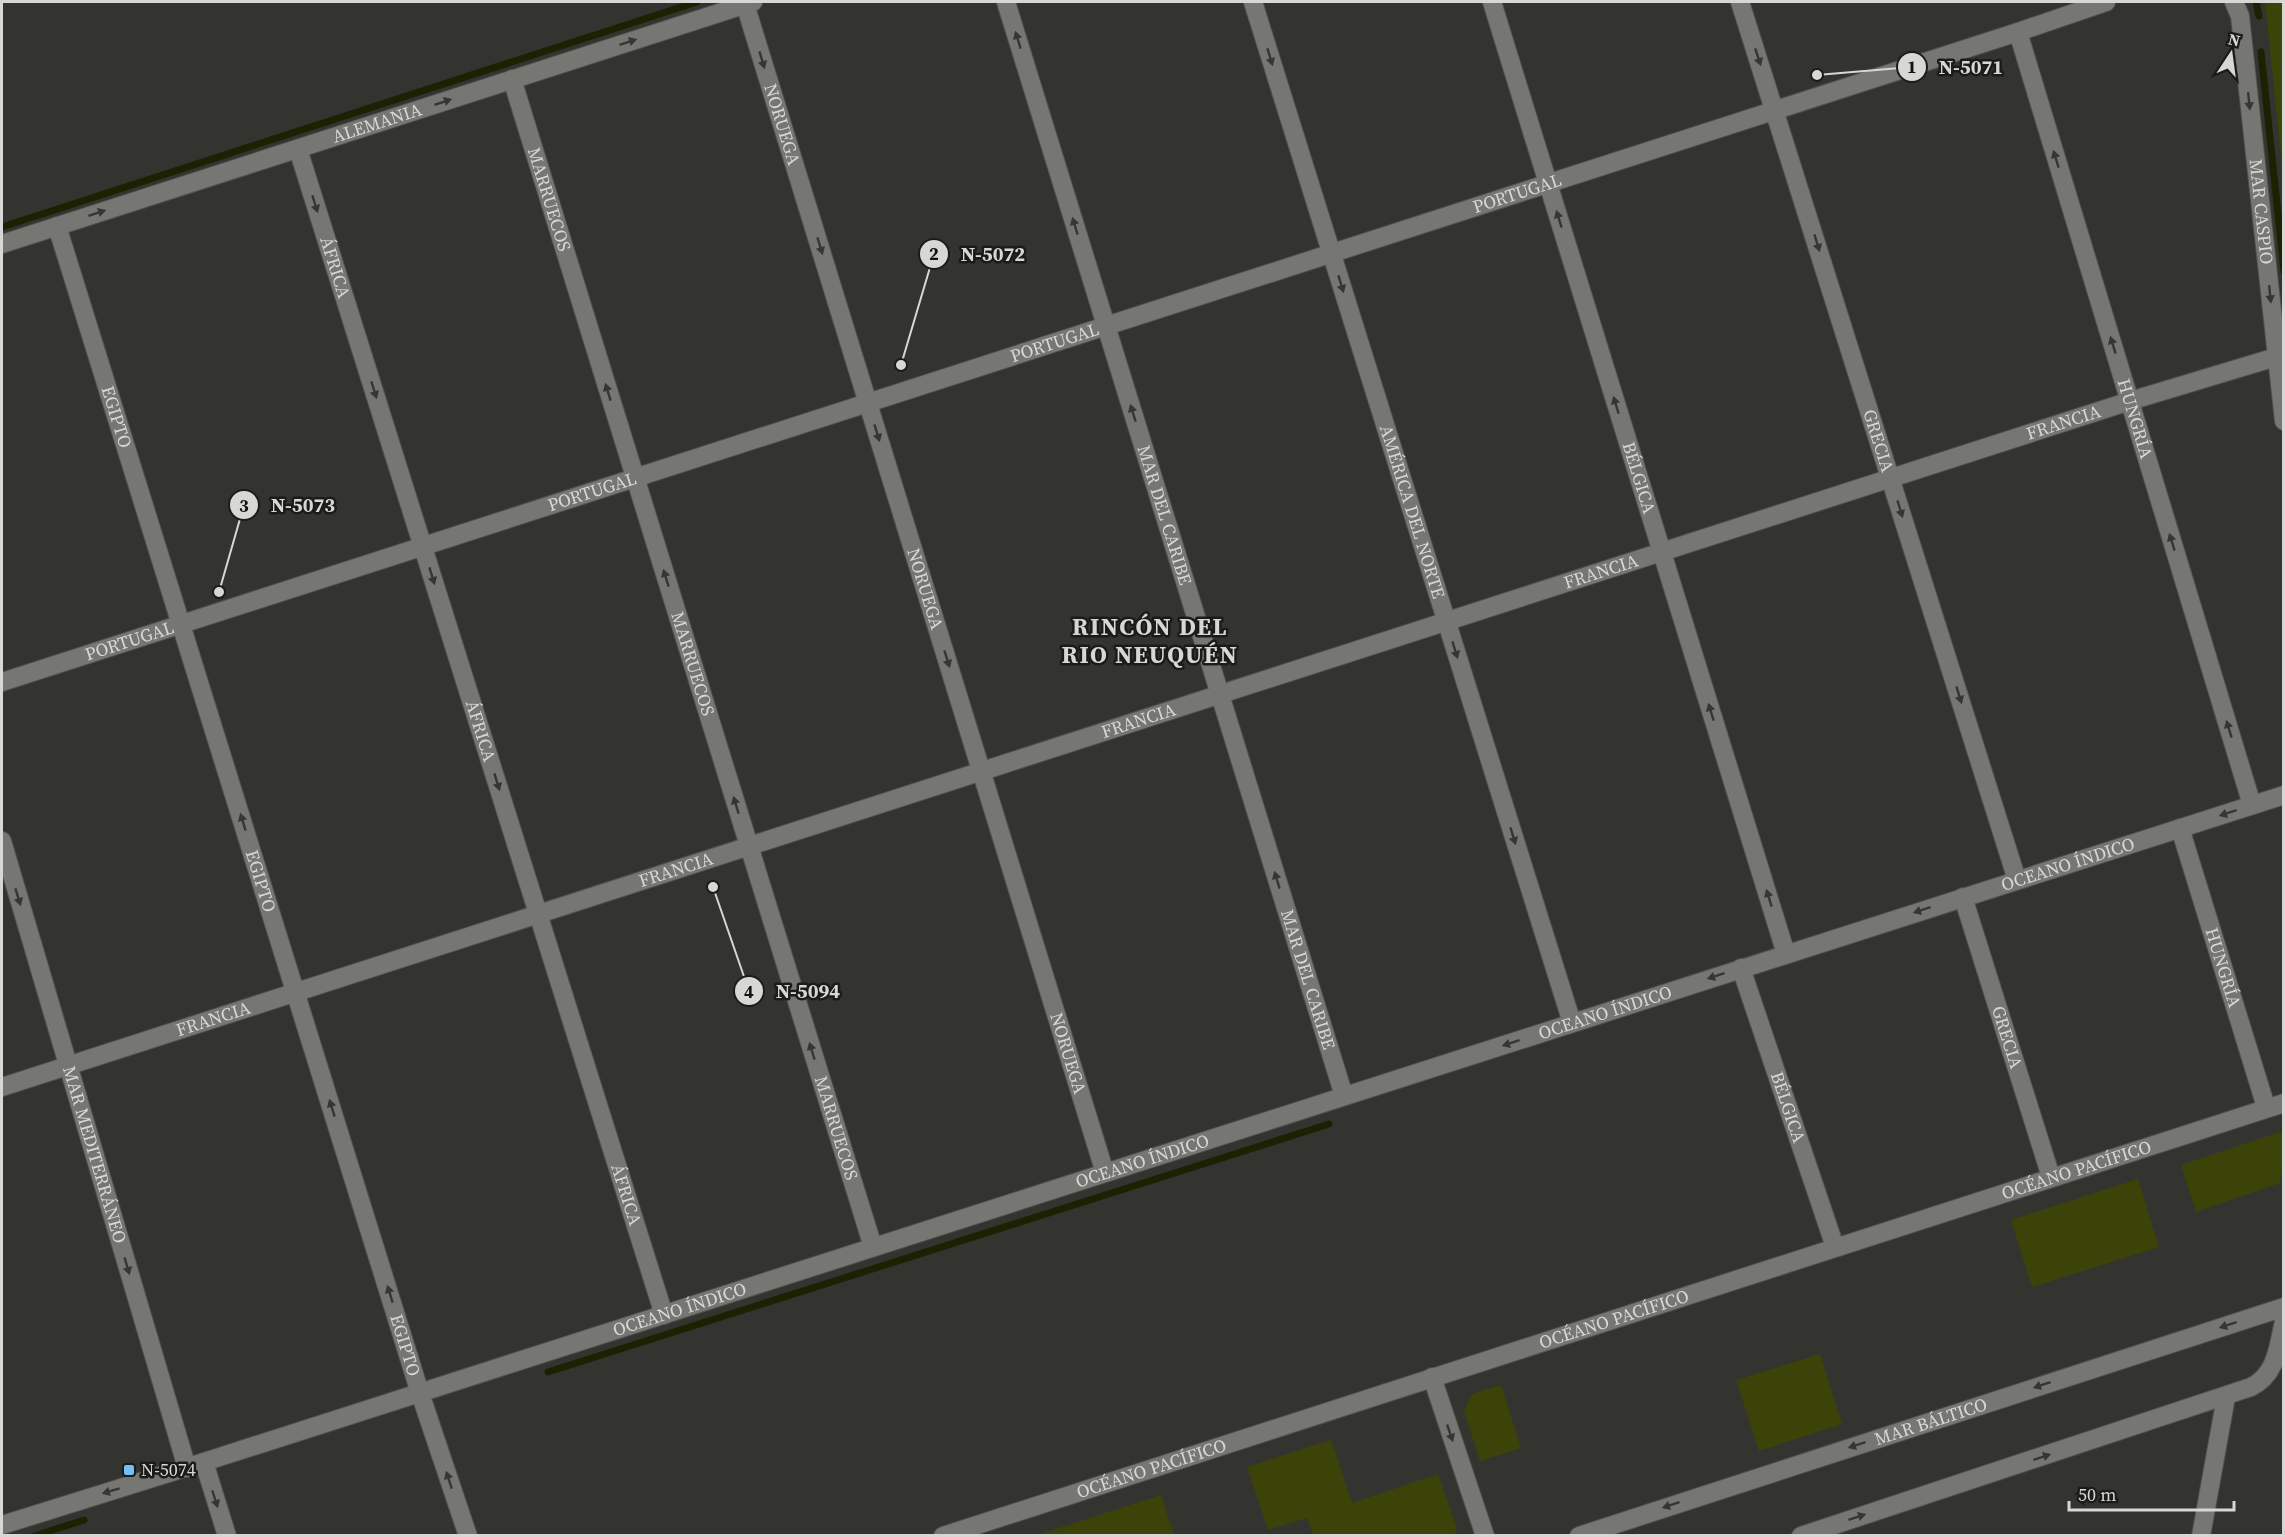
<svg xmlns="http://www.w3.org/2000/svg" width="2285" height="1537" font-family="'Source Serif 4',serif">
  <rect width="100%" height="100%" fill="#333430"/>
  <path fill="#3c4308" d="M2265,2H2283V174Z
    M2280,1132L2283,1135V1164L2280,1183L2196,1212L2181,1165Z
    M2138,1179L2159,1247L2032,1287L2011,1220Z
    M1820,1354L1842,1424L1759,1451L1736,1380Z
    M1501,1385L1521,1448L1480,1461L1464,1411L1472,1394Z
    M1331,1440L1352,1503L1438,1474L1457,1529L1455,1535H1313L1307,1518L1268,1530L1247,1467Z
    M1161,1495L1174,1535H1037Z"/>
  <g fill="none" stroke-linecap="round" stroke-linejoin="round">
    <path stroke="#1d2102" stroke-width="7" d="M2256,2L2259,16
      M2261,52L2284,271
      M2,227L697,2
      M548,1372L1329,1124
      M34,1536L84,1520"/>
    <g stroke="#50514d" stroke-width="20">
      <g id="minor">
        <path id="s1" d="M1006,2L1344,1096"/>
        <path id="s2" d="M1253,2L1572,1023"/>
        <path id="s3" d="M1492,2L1786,954"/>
        <path id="s4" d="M1740,2L2017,880"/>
        <path id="s5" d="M2234,2L2240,16L2284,421"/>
        <path id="s6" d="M745,4L1105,1173"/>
        <path id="s7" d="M2018,32L2252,805"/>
        <path id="s8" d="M512,79L873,1247"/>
        <path id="s9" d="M298,149L664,1315"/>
        <path id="s10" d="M57,226L420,1393L468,1536"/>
        <path id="s11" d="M2,244L753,2"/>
        <path id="s12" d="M2,682L2018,32L2106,2"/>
        <path id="s13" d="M2180,828L2266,1107"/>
        <path id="s14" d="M2,841L187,1468"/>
        <path id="s15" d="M1963,897L2051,1177"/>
        <path id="s16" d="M1741,968L1835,1247"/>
        <path id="s17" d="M2,1087L2130,401L2276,357"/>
        <path d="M1432,1377L1485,1536"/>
        <path d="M204,1462L227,1536"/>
        <path id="s18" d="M2,1525L204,1462L2284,795"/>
        <path id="s19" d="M943,1536L2284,1103"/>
        <path id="s20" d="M1579,1536L2284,1307"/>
        <path d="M1801,1536L2251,1387C2277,1374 2278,1347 2284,1321"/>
        <path d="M2201,1536L2226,1397"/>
      </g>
    </g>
    <use href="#minor" stroke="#767772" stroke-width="18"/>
  </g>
  <defs><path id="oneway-solid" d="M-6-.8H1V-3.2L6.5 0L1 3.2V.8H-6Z" transform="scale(1.5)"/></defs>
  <g fill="#363734">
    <use href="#oneway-solid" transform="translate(1018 40) rotate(-107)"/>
    <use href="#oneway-solid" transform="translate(628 42) rotate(-18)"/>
    <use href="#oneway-solid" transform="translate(1270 57) rotate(73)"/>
    <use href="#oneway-solid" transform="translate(1758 57) rotate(72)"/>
    <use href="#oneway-solid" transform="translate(762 60) rotate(73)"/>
    <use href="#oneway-solid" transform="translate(2249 101) rotate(84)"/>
    <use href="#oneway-solid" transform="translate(443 102) rotate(-18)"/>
    <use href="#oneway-solid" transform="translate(2056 159) rotate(-107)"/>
    <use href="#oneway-solid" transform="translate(315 204) rotate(73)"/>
    <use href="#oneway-solid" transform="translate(97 213) rotate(-18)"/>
    <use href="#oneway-solid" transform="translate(1559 219) rotate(-107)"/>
    <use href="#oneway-solid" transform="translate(1075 226) rotate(-107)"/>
    <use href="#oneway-solid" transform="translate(1817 243) rotate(73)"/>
    <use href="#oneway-solid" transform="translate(820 246) rotate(73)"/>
    <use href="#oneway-solid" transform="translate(1341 284) rotate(73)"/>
    <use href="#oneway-solid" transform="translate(2270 294) rotate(84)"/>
    <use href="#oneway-solid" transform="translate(2113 345) rotate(-107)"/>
    <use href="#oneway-solid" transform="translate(374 390) rotate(73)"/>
    <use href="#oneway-solid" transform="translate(608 392) rotate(-107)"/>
    <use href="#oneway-solid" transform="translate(1616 405) rotate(-107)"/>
    <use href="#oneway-solid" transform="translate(1133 413) rotate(-107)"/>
    <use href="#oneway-solid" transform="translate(877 433) rotate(73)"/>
    <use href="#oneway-solid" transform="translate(1900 509) rotate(73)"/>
    <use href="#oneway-solid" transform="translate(2172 542) rotate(-107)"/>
    <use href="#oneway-solid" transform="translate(432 576) rotate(73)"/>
    <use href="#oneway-solid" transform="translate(666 578) rotate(-107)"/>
    <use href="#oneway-solid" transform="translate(1455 650) rotate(73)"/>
    <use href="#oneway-solid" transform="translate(947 659) rotate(73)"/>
    <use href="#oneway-solid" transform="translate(1959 695) rotate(73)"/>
    <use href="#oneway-solid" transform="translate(1711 712) rotate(-107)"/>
    <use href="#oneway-solid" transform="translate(2229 729) rotate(-107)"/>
    <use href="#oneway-solid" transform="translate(497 782) rotate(73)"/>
    <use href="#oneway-solid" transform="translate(736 805) rotate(-107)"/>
    <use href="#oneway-solid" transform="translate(2228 813) rotate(162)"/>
    <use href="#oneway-solid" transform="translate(243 822) rotate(-107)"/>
    <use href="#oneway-solid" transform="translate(1513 836) rotate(73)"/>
    <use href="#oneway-solid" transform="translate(1277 880) rotate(-107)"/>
    <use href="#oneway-solid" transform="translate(18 897) rotate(73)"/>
    <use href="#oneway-solid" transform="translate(1769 898) rotate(-107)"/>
    <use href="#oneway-solid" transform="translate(1922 910) rotate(162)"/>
    <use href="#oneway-solid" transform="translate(1716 976) rotate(162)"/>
    <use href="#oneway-solid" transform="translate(1511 1043) rotate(162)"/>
    <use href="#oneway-solid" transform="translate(812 1051) rotate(-107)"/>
    <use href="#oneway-solid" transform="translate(332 1108) rotate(-107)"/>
    <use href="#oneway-solid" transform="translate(127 1266) rotate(74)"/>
    <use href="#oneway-solid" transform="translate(390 1294) rotate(-107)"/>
    <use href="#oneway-solid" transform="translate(2228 1325) rotate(162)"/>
    <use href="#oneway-solid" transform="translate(2042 1385) rotate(162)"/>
    <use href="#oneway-solid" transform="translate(1450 1433) rotate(71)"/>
    <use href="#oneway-solid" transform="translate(1857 1445) rotate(162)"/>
    <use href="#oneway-solid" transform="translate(2042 1457) rotate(-18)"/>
    <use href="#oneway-solid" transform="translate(449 1480) rotate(-108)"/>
    <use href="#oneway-solid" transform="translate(111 1491) rotate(163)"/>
    <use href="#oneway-solid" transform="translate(215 1499) rotate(72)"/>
    <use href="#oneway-solid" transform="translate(1671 1505) rotate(162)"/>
    <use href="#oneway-solid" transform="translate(1857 1517) rotate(-18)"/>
  </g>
  <rect fill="#74c0f6" stroke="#1b1c1a" stroke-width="2" x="123" y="1464" width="12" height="12" rx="3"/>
  <g text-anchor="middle" stroke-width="5" stroke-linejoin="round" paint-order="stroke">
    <g font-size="18" fill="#d7d8d5" stroke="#1b1c1a">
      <text dy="6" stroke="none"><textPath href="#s11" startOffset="394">ALEMANIA</textPath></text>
      <text dy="6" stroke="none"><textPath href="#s6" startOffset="126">NORUEGA</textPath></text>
      <text dy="6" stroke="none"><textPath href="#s12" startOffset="1592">PORTUGAL</textPath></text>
      <text dy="6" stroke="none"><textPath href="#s8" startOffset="126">MARRUECOS</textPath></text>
      <text dy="6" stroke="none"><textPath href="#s5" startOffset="212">MAR CASPIO</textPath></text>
      <text dy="6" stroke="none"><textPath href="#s9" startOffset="124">ÁFRICA</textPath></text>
      <text dy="6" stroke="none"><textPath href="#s12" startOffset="1106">PORTUGAL</textPath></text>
      <text dy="6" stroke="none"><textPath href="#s10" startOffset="200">EGIPTO</textPath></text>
      <text dy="6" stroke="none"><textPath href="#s7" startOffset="404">HUNGRÍA</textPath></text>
      <text dy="6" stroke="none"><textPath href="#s17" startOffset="2166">FRANCIA</textPath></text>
      <text dy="6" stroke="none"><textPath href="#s4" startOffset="460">GRECIA</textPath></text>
      <text dy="6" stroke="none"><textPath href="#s3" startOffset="498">BÉLGICA</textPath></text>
      <text dy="6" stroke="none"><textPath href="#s12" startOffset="620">PORTUGAL</textPath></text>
      <text dy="6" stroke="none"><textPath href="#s2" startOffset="534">AMÉRICA DEL NORTE</textPath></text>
      <text dy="6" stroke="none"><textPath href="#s1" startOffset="537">MAR DEL CARIBE</textPath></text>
      <text dy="6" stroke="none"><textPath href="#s17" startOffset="1680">FRANCIA</textPath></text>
      <text dy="6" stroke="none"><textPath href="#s6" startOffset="612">NORUEGA</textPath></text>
      <text dy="6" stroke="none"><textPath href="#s12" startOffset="134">PORTUGAL</textPath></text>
      <text dy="6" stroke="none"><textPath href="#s8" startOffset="612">MARRUECOS</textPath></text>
      <text dy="6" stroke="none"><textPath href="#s17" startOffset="1194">FRANCIA</textPath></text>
      <text dy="6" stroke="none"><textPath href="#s9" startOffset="610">ÁFRICA</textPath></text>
      <text dy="6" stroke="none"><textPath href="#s18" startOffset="2169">OCEANO ÍNDICO</textPath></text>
      <text dy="6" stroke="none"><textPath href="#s17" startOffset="708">FRANCIA</textPath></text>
      <text dy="6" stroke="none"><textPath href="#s10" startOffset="686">EGIPTO</textPath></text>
      <text dy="6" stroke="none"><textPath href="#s13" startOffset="146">HUNGRÍA</textPath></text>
      <text dy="6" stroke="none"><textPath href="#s1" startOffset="1023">MAR DEL CARIBE</textPath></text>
      <text dy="6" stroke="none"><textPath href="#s18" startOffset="1683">OCEANO ÍNDICO</textPath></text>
      <text dy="6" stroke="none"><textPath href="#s17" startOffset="222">FRANCIA</textPath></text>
      <text dy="6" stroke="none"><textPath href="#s15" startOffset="147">GRECIA</textPath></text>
      <text dy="6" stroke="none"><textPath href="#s6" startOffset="1098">NORUEGA</textPath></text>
      <text dy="6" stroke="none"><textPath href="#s16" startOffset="147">BÉLGICA</textPath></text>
      <text dy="6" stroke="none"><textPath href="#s8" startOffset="1098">MARRUECOS</textPath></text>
      <text dy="6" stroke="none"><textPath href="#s14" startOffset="327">MAR MEDITERRÁNEO</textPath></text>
      <text dy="6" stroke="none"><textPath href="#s18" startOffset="1197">OCEANO ÍNDICO</textPath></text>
      <text dy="6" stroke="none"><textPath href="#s19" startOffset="1191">OCÉANO PACÍFICO</textPath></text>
      <text dy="6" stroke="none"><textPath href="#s9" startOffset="1096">ÁFRICA</textPath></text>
      <text dy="6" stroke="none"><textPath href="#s18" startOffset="711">OCEANO ÍNDICO</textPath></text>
      <text dy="6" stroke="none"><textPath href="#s19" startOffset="705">OCÉANO PACÍFICO</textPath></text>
      <text dy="6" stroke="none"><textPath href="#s10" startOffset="1172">EGIPTO</textPath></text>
      <text dy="6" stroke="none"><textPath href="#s20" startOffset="370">MAR BÁLTICO</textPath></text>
      <text dy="6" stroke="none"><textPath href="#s19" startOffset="219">OCÉANO PACÍFICO</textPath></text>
    </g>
    <g font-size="18" fill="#d7d8d5" stroke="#1b1c1a" text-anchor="start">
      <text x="141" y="1476">N-5074</text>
    </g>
    <g font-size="24" font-weight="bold" letter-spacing="1.5" fill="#d7d8d5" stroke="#1b1c1a">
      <text x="1150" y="635">RINCÓN DEL<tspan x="1150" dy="28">RIO NEUQUÉN</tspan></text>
    </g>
  </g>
  <path fill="none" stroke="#d7d8d5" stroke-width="2" d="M1817 75L1912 67M901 365L934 254M219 592L244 505M713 887L749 991"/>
  <g fill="#d7d8d5" stroke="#1b1c1a" stroke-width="2">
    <circle cx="1817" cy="75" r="6"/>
    <circle cx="901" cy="365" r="6"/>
    <circle cx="219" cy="592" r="6"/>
    <circle cx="713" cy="887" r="6"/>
    <circle cx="1912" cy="67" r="15"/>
    <circle cx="934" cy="254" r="15"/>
    <circle cx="244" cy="505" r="15"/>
    <circle cx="749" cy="991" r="15"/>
  </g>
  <g font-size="18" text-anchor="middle" font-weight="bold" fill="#111">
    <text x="1912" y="73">1</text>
    <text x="934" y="260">2</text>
    <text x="244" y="512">3</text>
    <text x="749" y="998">4</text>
  </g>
  <g font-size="20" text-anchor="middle" font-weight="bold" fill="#d7d8d5" stroke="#1b1c1a" stroke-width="5" stroke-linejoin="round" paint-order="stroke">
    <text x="1971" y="74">N-5071</text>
    <text x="993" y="261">N-5072</text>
    <text x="303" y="512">N-5073</text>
    <text x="808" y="998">N-5094</text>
  </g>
  <rect width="2285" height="1537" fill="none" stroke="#d7d8d5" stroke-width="6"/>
  <g transform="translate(2231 54) rotate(13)" stroke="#1b1c1a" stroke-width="4.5" paint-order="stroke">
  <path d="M0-4.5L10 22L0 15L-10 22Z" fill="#d7d8d5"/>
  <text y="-9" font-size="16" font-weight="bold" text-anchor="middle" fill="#d7d8d5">N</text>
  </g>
  <path d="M2069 1501v9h165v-9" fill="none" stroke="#d7d8d5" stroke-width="3"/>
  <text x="2078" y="1501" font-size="18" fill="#d7d8d5" stroke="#1b1c1a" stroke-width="4.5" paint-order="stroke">50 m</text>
</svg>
